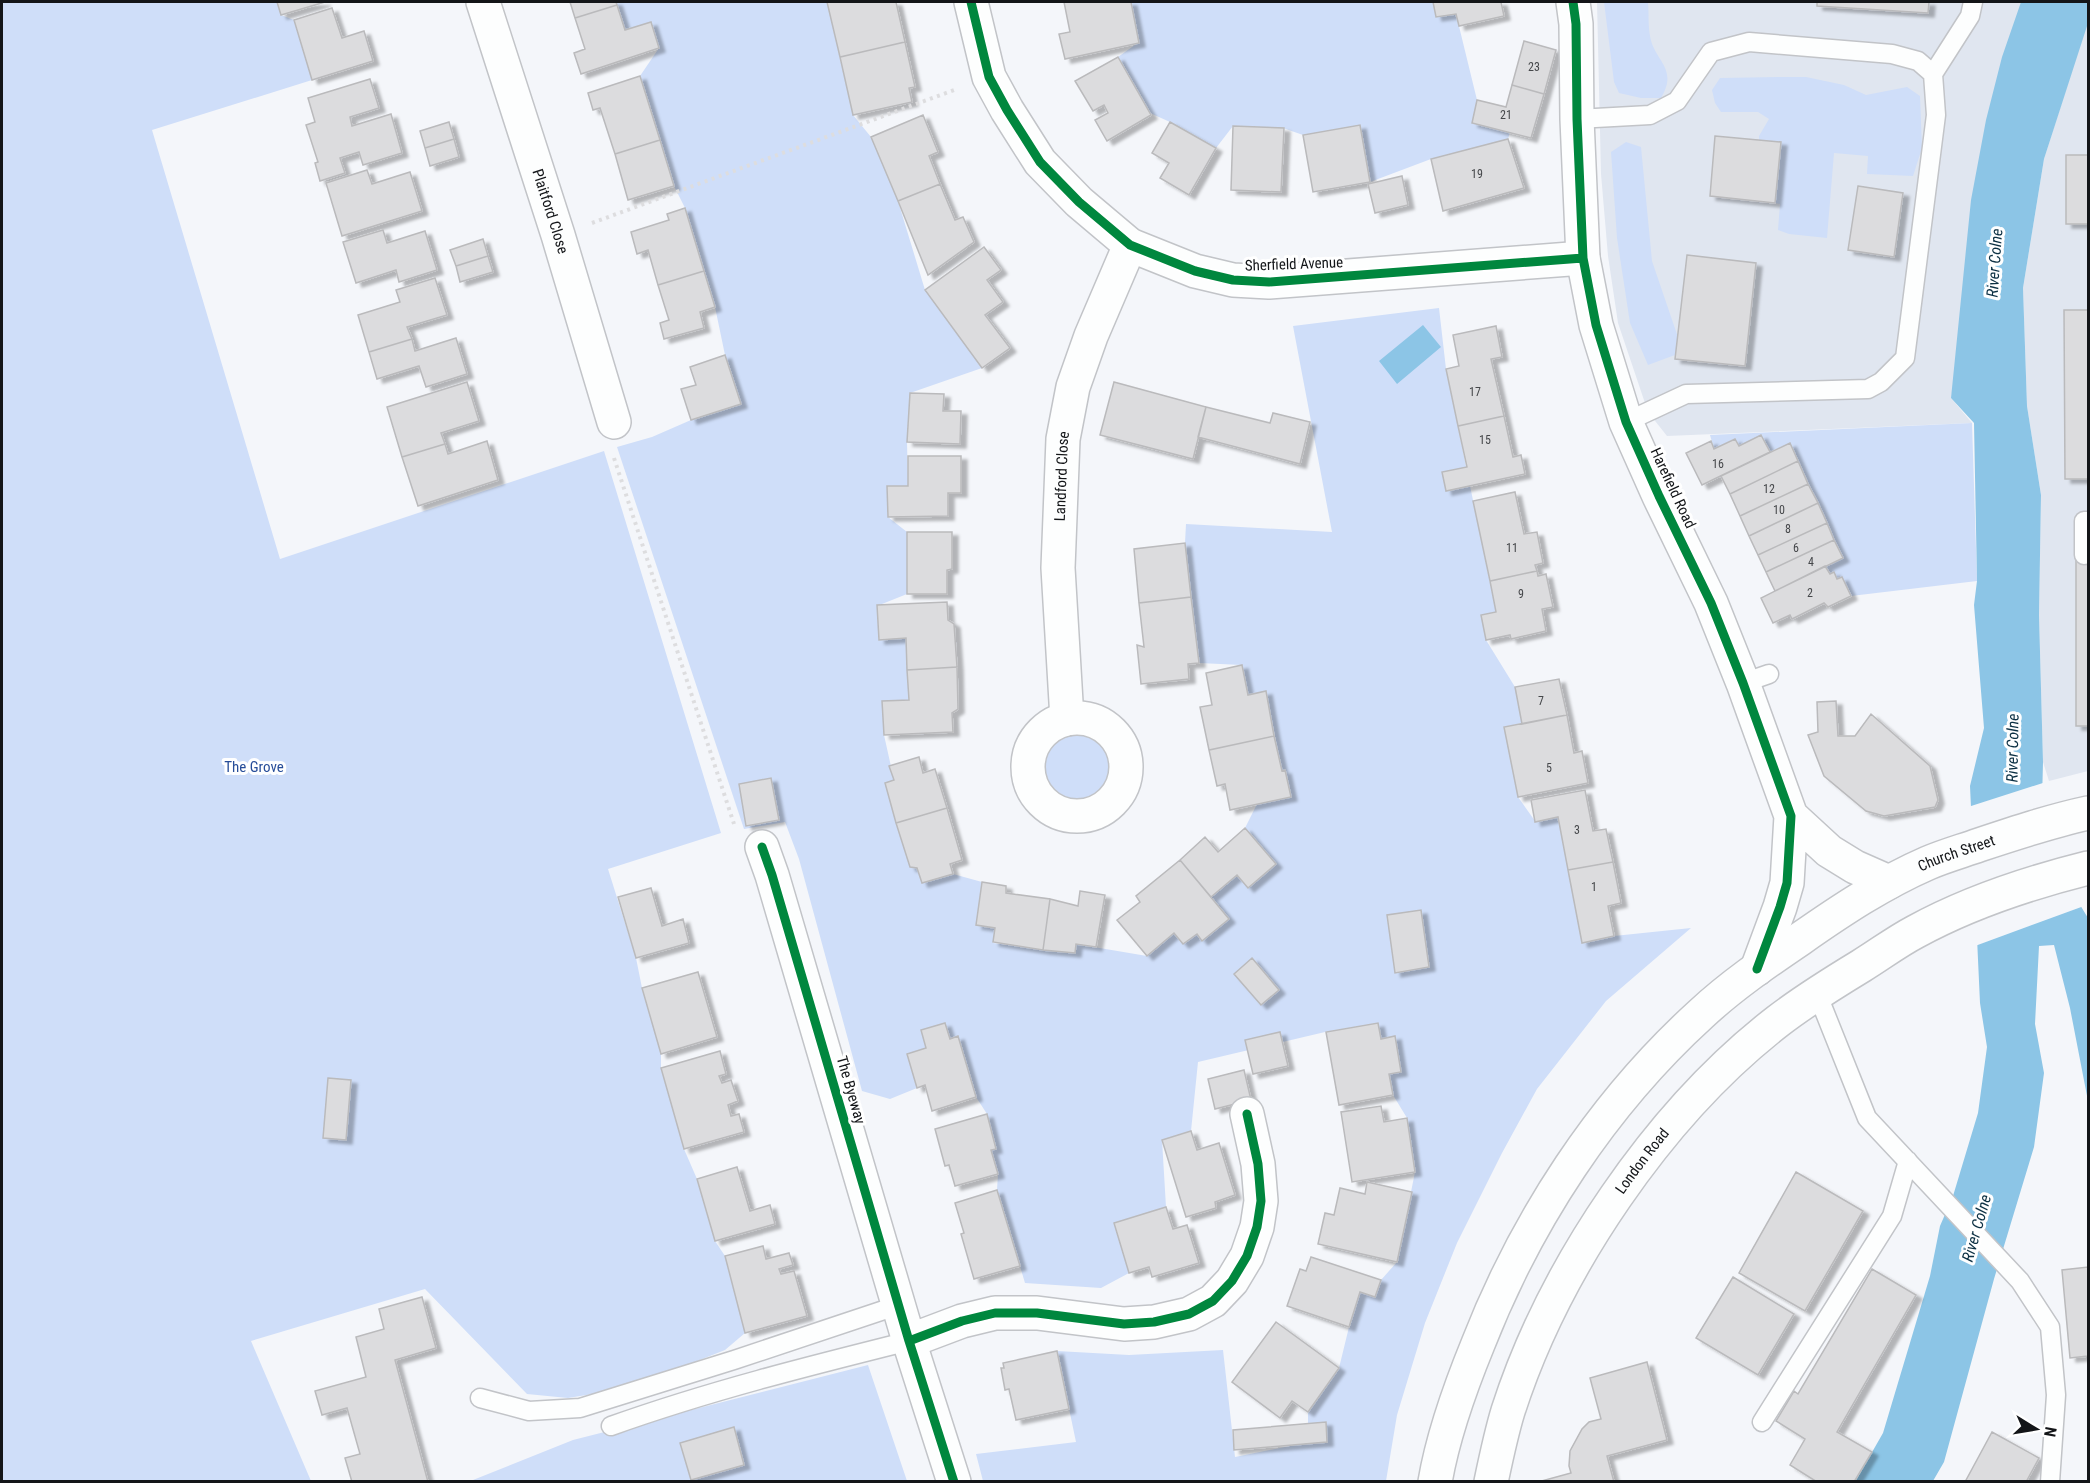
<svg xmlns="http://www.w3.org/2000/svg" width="2090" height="1483" font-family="'Roboto Condensed',sans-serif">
  <defs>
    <filter id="shadow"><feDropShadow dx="6" dy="4" stdDeviation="1.5" flood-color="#0004"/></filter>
  </defs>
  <rect width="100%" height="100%" fill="#f4f6fa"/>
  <path fill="#e0e6f0" d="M1597,2H2021L1951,398L1972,423L1667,436L1648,412L1618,323L1608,256L1601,174Z
    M2088,20V771L2049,781L2043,762L2039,615L2041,495L2027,406L2023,288L2044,159Z"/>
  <path fill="#cfdef9" d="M2,2H277L281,15L294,20L312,80L152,130L280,559L604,451L721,833L608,869L636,958L642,988L661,1054V1068L684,1149L697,1179L715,1241L725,1256L745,1333L725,1350L629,1388L568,1398L527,1394L425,1289L251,1341L311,1481L2,1482Z
    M616,2H827L853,115L871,137L898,201L925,290L982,368L910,393L907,442L908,486L887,487L888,517L907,532V594L877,606L879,640L906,638L909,700L882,702L884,735L894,780L896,823L910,867L917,868L922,883L953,874L982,882L976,925L995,928L993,943L1074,953L1076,944L1147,956L1174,933L1183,944L1197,934L1202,940L1228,919L1211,897L1237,875L1248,888L1275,864L1245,828L1257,804L1291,796L1286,771H1282L1266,692L1248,695L1242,665L1199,663L1185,543L1186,524L1332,532L1293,326L1439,308L1446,369L1496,612L1481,615L1486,640L1515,687L1522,723L1504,727L1518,797L1535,821L1558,817L1582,942L1614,936L1691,928L1606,1001L1537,1089L1502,1153L1457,1243L1425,1323L1397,1415L1386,1481H983L976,1454L1076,1442L1057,1351L1129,1355L1223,1350L1235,1457L1325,1439L1308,1430V1412L1339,1368L1349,1327L1360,1292L1375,1296L1381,1280L1397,1262L1415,1172L1407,1118L1393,1095L1389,1074L1401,1072L1394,1036L1381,1039L1378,1023L1325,1032L1198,1062L1191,1131L1162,1140L1166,1207L1115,1223L1129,1273L1101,1288L1025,1283L997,1190L998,1174L991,1150L996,1148L987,1114L976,1097L958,1037L950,1039L945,1023L921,1030L926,1048L907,1054L917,1088L890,1099L862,1091L799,859L785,822L744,829L617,447L652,437L691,420L740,404L725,355L715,307L685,208L674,186L640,76L659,48L651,22L625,30Z
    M1131,2H1433L1436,17L1456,14L1477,100L1472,123L1510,132L1508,139L1431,159L1370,182L1360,125L1303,135L1283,128L1233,126L1216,148L1170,122L1150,113L1118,57L1139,42Z
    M1604,2H1648C1649,13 1648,25 1650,36C1654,61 1679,68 1661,98H1641L1619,93L1614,82Z
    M1779,77H1806L1844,85L1866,95L1907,87L1920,96L1922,148L1913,176L1867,174L1868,156L1834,153L1827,238L1789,234L1778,230L1780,204L1775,203L1759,140V136L1769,119L1758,112H1721L1715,103L1712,90L1720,78Z
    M1626,142L1641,147L1652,261L1683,352L1648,365L1630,323L1617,238L1611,152Z
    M1972,423L1977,581L1851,596L1842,577L1837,579L1834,572L1830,574L1825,566L1842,557L1790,443L1770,452L1761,435L1739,446L1734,439L1714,449L1710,435Z
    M1040 767a36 36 0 1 1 72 0a36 36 0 1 1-72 0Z
    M868,1365L907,1481L468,1482L573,1440Z"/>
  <path fill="#8cc5e6" d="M2021,2H2088V23L2044,159L2023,288L2027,406L2041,495L2039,615L2043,762L2041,841L2088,918V1101L2070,1008L2054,945L2039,946L2035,1024L2044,1073L2034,1147L1994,1279L1944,1462L1933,1481L1855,1482L1883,1433L1930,1276L1940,1226L1953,1196L1978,1113L1987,1047L1980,1003L1970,786L1984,728L1974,605L1977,581L1974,423L1951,398L1971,200L1986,120L2002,57Z
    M1423,325L1441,347L1397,384L1379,361Z"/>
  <path fill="#f4f6fa" d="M2046,782L2044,840L2084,906L1975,946L1968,807Z"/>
  <path fill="#dcdcde" stroke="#bababc" stroke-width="1.5" filter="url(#shadow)" d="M277,2H325L281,15Z
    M570,2H616L617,5L575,18Z
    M827,2H896L905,42L840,57Z
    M1064,2H1131L1139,43L1065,59L1059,34L1070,32Z
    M1433,2H1501L1504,16L1459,26L1456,14L1436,17Z
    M1817,2H1929L1928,13L1817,6Z
    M617,5L625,30L651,22L659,48L581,74L574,53L585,49L575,18Z
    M332,8L342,38L364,31L373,61L312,80L294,20Z
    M1524,41L1556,50L1544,94L1512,85Z
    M905,42L915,87L909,88L912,102L853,115L840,57Z
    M1118,57L1151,115L1107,141L1095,120L1108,113L1104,105L1093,111L1075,81Z
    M640,76L660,140L615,154L600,108L593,110L588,93Z
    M370,79L379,108L350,117L352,126L391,114L402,153L363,165L359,152L340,158L345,173L320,181L315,163L318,162L306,125L315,122L308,98Z
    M1512,85L1544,94L1531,138L1472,123L1477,100L1506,107Z
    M923,115L938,152L929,156L940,184L898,201L871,137Z
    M449,122L454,139L425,148L420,131Z
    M1170,122L1216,148L1189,195L1160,178L1169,163L1152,153Z
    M1360,125L1370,182L1313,192L1303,135Z
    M1233,126L1284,128L1281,192L1231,190Z
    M1715,136L1781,142L1775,203L1710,196Z
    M454,139L459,157L430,166L425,148Z
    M1508,139L1524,188L1443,211L1431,159Z
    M660,140L674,186L628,200L615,154Z
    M2066,155H2088V224H2066Z
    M367,170L372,184L410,172L422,211L342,236L326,183Z
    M1402,176L1408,205L1375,213L1368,184Z
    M940,184L955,220L963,217L974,242L928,275L898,201Z
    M1858,186L1903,193L1894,257L1848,250Z
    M685,208L704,271L658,285L648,250L637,254L631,232L669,220L667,214Z
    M383,230L387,243L425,231L437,270L399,282L396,270L356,283L343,242Z
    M483,239L488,256L456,266L450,250Z
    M984,247L1001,270L987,280L1003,302L985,315L1010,348L982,368L925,290Z
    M1687,255L1756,263L1745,366L1675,359Z
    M488,256L493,272L460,282L456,266Z
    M704,271L715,307L700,312L704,328L664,339L660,323L669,320L658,285Z
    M435,278L447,315L407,327L412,339L369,352L358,315L400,302L396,290Z
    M2064,310H2088V479H2065Z
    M1496,326L1502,357L1491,359L1504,416L1458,426L1446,369L1459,366L1453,335Z
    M456,338L467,374L426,387L419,366L377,379L369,352L412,339L415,351Z
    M725,355L741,404L691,420L681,389L696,385L690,367Z
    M467,382L479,421L441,433L445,444L402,457L387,407Z
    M1114,382L1206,407L1193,459L1100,435Z
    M910,393L944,394L943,411H961L960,444L907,442Z
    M1206,407L1270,423L1273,413L1310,422L1300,464L1198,437Z
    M1504,416L1513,457L1521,455L1525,474L1446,491L1442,472L1467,467L1458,426Z
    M1761,435L1770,452L1702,485L1686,453L1711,441L1714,449L1735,439L1739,446Z
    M487,441L498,480L418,506L402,457L445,444L448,454Z
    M1790,443L1798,461L1730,494L1721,476Z
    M908,456H961V493H948V516L888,517L887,486H908Z
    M1798,461L1808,484L1740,516L1730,494Z
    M1808,484L1818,503L1749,536L1740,516Z
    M1515,492L1524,534L1537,532L1543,563L1535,565L1537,571L1490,581L1473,501Z
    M1818,503L1827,523L1758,555L1749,536Z
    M1827,523L1834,540L1766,572L1758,555Z
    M907,532H952V569L947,570V594H907Z
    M1834,540L1843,558L1775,591L1766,572Z
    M1185,543L1191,597L1139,603L1134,549Z
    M2076,555H2088V726H2076Z
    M1825,566L1830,574L1834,572L1837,579L1842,577L1851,596L1828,607L1824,603L1792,619L1790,615L1773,623L1761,598Z
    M1537,571L1538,576L1546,574L1553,607L1542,609L1546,631L1511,639L1510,635L1486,640L1481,615L1496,612L1490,581Z
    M1191,597L1199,663L1188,664L1189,679L1141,684L1137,645L1144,647L1139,603Z
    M947,602L948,620L954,624L957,667L907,670L906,638L879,640L877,605Z
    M1242,665L1248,695L1266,691L1274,736L1209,750L1200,707L1212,705L1206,673Z
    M957,667L958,709L952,713L953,732L884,735L882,701L909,700L907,670Z
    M1559,679L1567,715L1522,724L1515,687Z
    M1836,701L1838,736H1855L1871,714L1930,766L1938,800L1935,807L1884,816L1866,811L1824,776L1808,735L1818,732L1817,702Z
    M1567,715L1574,753L1582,751L1588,783L1518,797L1504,727Z
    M1274,736L1282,771L1285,770L1291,797L1230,810L1225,784L1217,786L1209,750Z
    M919,757L923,773L935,769L947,808L896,823L885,783L894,780L889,766Z
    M771,778L779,820L746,826L739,784Z
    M1585,790L1593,831L1606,829L1613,862L1568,870L1558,817L1535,822L1531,800Z
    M947,808L962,860L950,864L953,874L922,883L917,868L910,867L896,823Z
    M1245,828L1276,864L1248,888L1237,875L1211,897L1180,860L1205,837L1218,852Z
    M1180,860L1229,919L1202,941L1197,934L1183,944L1174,933L1147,956L1117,920L1140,902L1136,896Z
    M1613,862L1621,903L1608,906L1614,936L1582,943L1568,870Z
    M982,882L1006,886V893L1050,899L1043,950L993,942L995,928L976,925Z
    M651,888L662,926L683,919L689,943L636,958L618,897Z
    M1080,891L1105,895L1096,947L1076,944L1075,953L1043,950L1050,899L1078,906Z
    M1421,910L1429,967L1395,973L1387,915Z
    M1252,958L1279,990L1261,1005L1234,974Z
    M698,972L717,1037L661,1054L642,988Z
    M945,1023L950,1039L958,1036L976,1097L932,1111L925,1085L917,1088L907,1054L926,1048L921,1030Z
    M1378,1023L1381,1039L1395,1036L1401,1072L1389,1074L1393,1095L1339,1105L1326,1032Z
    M1280,1032L1288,1066L1253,1074L1245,1040Z
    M720,1051L726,1074L719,1076L722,1083L731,1080L738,1101L728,1105L731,1116L739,1114L744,1132L684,1149L661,1068Z
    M1244,1070L1251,1100L1215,1109L1208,1079Z
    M328,1078L351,1080L346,1140L323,1138Z
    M1381,1106L1384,1122L1407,1118L1415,1172L1352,1182L1341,1112Z
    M987,1114L996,1149L991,1150L998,1174L955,1186L949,1165L945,1166L935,1129Z
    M1191,1131L1197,1150L1219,1143L1235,1195L1215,1202L1216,1208L1186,1217L1162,1140Z
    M737,1167L750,1211L770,1205L775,1224L715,1241L697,1179Z
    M1796,1172L1863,1211L1805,1311L1739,1273Z
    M1367,1182L1412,1192L1397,1262L1318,1244L1325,1213L1334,1215L1340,1188L1365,1194Z
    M997,1190L1020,1266L974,1279L961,1234L964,1233L955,1203Z
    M1166,1207L1173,1229L1187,1225L1199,1263L1152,1277L1149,1267L1129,1273L1114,1223Z
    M763,1246L766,1259L789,1253L793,1265L779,1269L781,1274L794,1271L807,1316L745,1333L725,1256Z
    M1311,1257L1381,1280L1375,1297L1360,1292L1349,1327L1287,1306L1300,1269L1306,1271Z
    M2088,1267V1356L2070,1358L2062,1270Z
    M1872,1269L1916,1295L1837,1432L1872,1452L1854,1482H1817L1790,1465L1805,1439L1776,1421L1794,1391L1798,1394Z
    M1733,1277L1794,1314L1758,1375L1696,1338Z
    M422,1297L436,1348L395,1360L428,1482H352L345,1458L360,1454L347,1408L322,1415L315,1391L366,1377L356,1337L384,1329L379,1309Z
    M1276,1322L1339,1368L1308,1412L1292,1401L1280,1418L1232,1382Z
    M1057,1351L1069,1409L1016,1420L1009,1389L1005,1390L1001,1368H1004L1003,1363Z
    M1647,1362L1667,1440L1607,1456L1614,1482H1538L1571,1473L1569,1466L1570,1451L1582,1429L1589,1422L1601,1419L1590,1378Z
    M1326,1422L1327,1442L1234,1450L1233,1430Z
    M734,1427L744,1465L691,1480L680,1443Z
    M1992,1432L2039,1458L2026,1482H1965Z"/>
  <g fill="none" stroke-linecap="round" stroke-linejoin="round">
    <g stroke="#c2c4c8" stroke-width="21">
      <path id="service" d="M1577,119L1650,115L1677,101L1711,52L1749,42L1892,54L1918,61L1933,74
        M1626,422L1686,394L1868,389L1881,382L1905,358L1936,115L1933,74L1970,16L1973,2
        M2084,555V521H2088
        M1743,683L1769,674
        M1817,993L1867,1118L2020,1281L2050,1327L2056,1395L2050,1482
        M480,1398L529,1411L580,1408L734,1360L899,1305
        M1762,1422L1892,1216L1908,1161
        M611,1426C709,1391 809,1366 909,1341"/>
    </g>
    <g stroke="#c2c4c8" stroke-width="36">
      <g id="minor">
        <path id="s1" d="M483,2L558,235L614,422"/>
        <path d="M971,2L989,77L1007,110L1040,162L1079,202L1130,245L1195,271L1233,280L1269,282L1583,258"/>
        <circle cx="1077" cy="767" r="49"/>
        <path id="s2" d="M1067,719L1058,568L1063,439L1073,387L1091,336L1130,245"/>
        <path d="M762,847L772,875L909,1341L954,1482"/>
        <path d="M909,1341L962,1321L995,1313H1037L1124,1324L1154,1322L1189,1314L1213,1301L1232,1281L1247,1256L1257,1227L1261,1201L1258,1164L1247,1114"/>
      </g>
    </g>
    <g stroke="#c2c4c8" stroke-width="36">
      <path id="tertiary" d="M1573,2L1576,24L1577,119L1583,258L1596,325L1626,422L1659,496L1711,603L1743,683L1791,816L1787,883L1780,907L1757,969
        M1791,816L1829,851L1855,867L1889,882"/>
    </g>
    <g stroke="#c2c4c8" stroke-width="36">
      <g id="primary">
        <path id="s3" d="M1435,1482C1443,1435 1460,1388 1478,1344C1526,1221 1602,1104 1701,1014C1731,986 1766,962 1800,939C1840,911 1882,883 1928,863C1944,856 1962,851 1979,845C2015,833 2051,821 2088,813"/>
        <path id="s4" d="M1491,1482C1496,1458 1501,1434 1508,1411C1554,1268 1659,1113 1778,1021C1804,1001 1833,983 1861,966C1879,955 1896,942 1915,932C1966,904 2032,882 2088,868"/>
      </g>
    </g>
    <path stroke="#dddddf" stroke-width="4" stroke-dasharray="3 4.5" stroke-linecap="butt" d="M592,223L957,89
      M614,458L734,824"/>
    <use href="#service" stroke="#fdfefe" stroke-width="18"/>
    <use href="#minor" stroke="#fdfefe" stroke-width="33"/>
    <use href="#tertiary" stroke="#fdfefe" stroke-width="33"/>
    <use href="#primary" stroke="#fdfefe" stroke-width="33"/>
    <g stroke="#fff" stroke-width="13">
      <path id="cycleway" d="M971,2L989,77L1007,110L1040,162L1079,202L1130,245L1195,271L1233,280L1269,282L1583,258
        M1573,2L1576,24L1577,119L1583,258L1596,325L1626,422L1659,496L1711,603L1743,683L1791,816L1787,883L1780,907L1757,969
        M762,847L772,875L909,1341L954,1482
        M909,1341L962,1321L995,1313H1037L1124,1324L1154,1322L1189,1314L1213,1301L1232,1281L1247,1256L1257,1227L1261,1201L1258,1164L1247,1114"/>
    </g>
    <use href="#cycleway" stroke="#00873e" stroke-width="9"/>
  </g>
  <g text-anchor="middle" stroke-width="6" stroke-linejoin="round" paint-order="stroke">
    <g font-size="12" fill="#45474a">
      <text x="1534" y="71">23</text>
      <text x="1506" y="119">21</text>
      <text x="1477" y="178">19</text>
      <text x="1475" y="396">17</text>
      <text x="1485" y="444">15</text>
      <text x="1718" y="468">16</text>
      <text x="1769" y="493">12</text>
      <text x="1779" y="514">10</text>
      <text x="1788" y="533">8</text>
      <text x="1512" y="552">11</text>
      <text x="1796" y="552">6</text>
      <text x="1811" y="566">4</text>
      <text x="1810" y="597">2</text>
      <text x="1521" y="598">9</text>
      <text x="1541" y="705">7</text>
      <text x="1549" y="772">5</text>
      <text x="1577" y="834">3</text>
      <text x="1594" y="891">1</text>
    </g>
    <g font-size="15" fill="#131518" stroke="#fff">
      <text dy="5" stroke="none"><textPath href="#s1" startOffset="220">Plaitford Close</textPath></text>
      <text transform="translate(1294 264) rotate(-2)" y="5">Sherfield Avenue</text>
      <text dy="5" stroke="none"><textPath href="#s2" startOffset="243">Landford Close</textPath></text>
      <text transform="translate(1673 488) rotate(65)" y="5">Harefield Road</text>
      <text dy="5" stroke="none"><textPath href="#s3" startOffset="850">Church Street</textPath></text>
      <text transform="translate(851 1090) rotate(74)" y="5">The Byeway</text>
      <text dy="5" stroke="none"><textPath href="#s4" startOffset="358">London Road</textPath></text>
    </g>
    <g font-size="15" fill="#274d99" stroke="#fff">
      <text x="254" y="772">The Grove</text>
    </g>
    <g font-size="16" font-style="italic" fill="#0d3144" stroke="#fff">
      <text transform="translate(1994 263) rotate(-86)" y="6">River Colne</text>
      <text transform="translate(2012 748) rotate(-89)" y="6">River Colne</text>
      <text transform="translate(1976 1228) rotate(-74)" y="6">River Colne</text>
    </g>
  </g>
  <rect width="2090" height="1483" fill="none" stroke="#131518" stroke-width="6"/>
  <g transform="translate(2036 1429) rotate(101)" stroke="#ffffff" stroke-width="4.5" paint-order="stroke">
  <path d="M0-4.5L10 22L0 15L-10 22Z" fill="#131518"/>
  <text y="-9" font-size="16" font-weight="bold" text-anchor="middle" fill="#131518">N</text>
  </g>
</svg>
